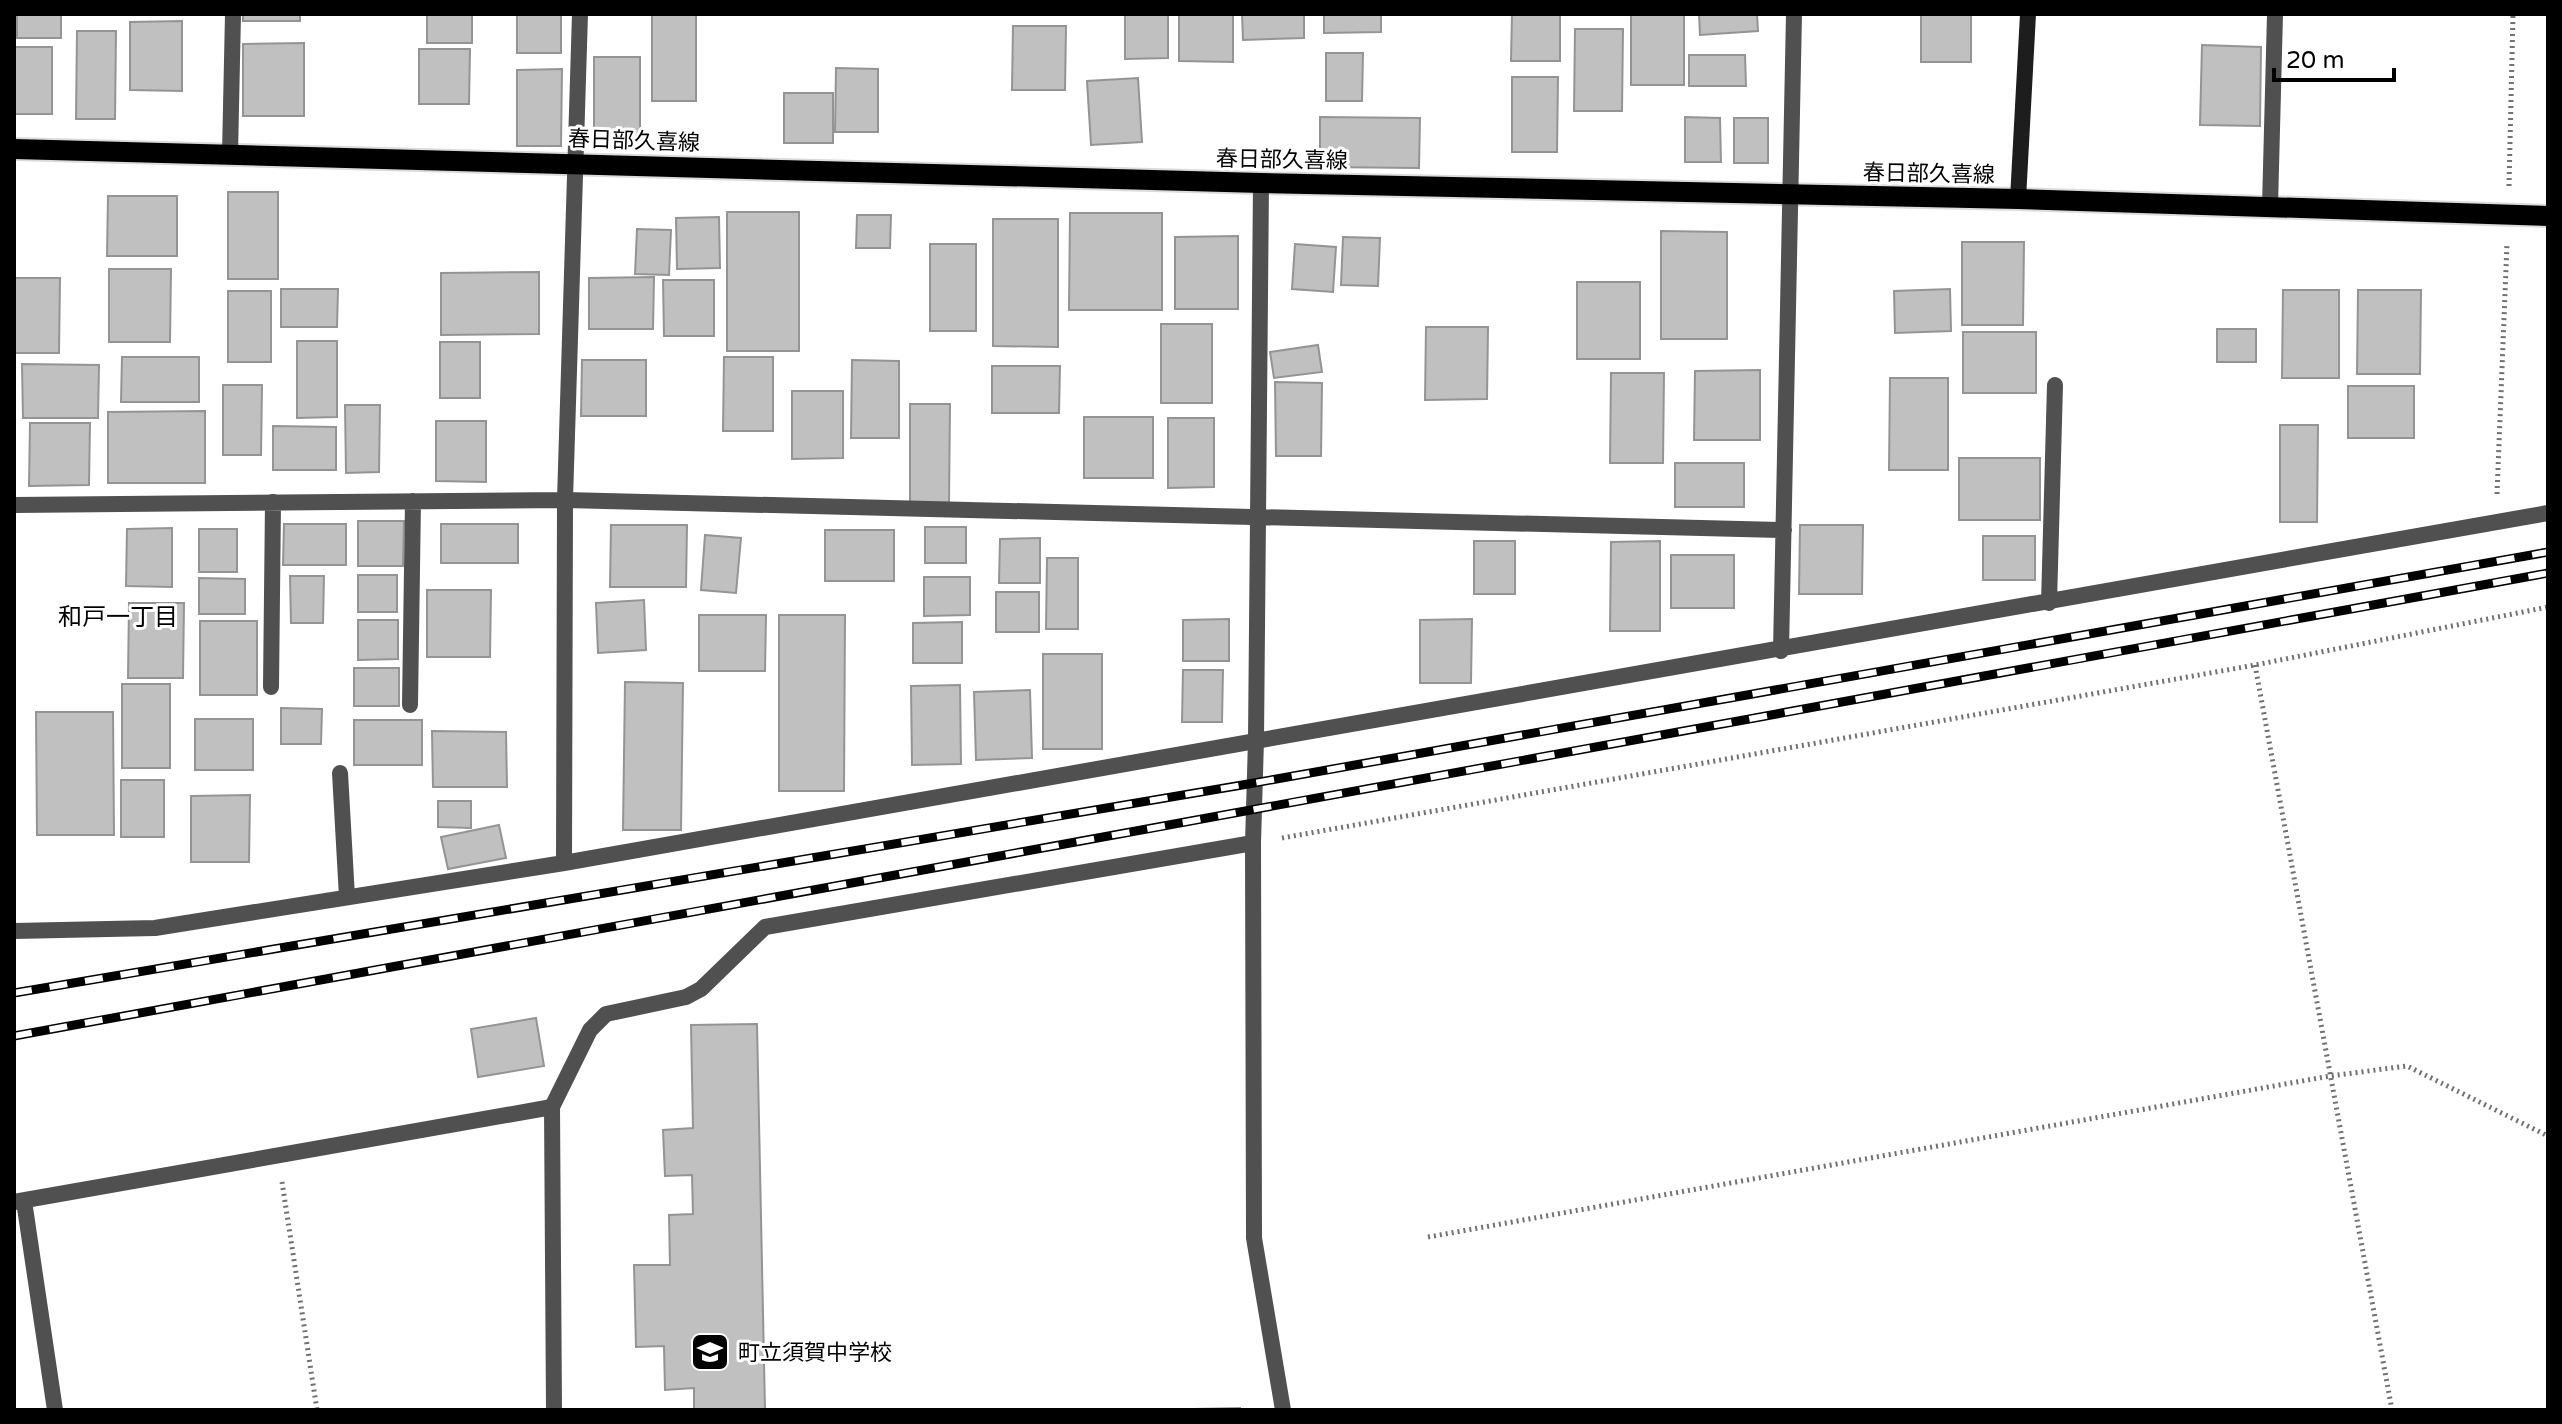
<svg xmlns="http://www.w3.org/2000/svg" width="2562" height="1424" font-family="'Varela Round','Noto Sans JP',sans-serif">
  <rect width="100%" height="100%" fill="#fff"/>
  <path fill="#c0c0c0" stroke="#949494" stroke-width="2" d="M17,14H61V38H17Z
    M243,14H300V21H243Z
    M427,14H472V43H427Z
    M517,14H561V53H517Z
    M652,14H696V101H652Z
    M1179,14H1233V62L1179,61Z
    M1242,14H1304V38L1243,40Z
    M1324,14H1381V32L1324,33Z
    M1512,14H1560V61H1511Z
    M1631,14H1684V85H1631Z
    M1699,14H1757L1758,31L1700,35Z
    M1921,14H1971V62H1921Z
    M1125,15H1168V58L1125,59Z
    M182,21V91L130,90V22Z
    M1013,26H1066L1065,90H1012Z
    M1575,29H1623L1622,111H1574Z
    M77,31H116L115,119H76Z
    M304,43V116H243V44Z
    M2202,45L2261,47L2260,126L2200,125Z
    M14,47H52V114H14Z
    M419,49H470L469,104H419Z
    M1326,53H1363L1362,101H1326Z
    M1689,55H1745L1746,86H1689Z
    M594,57H640V139H594Z
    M836,68L878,69V132H835Z
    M562,69L561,146H517V70Z
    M1512,77H1558L1557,152H1512Z
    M1138,78L1142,142L1091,145L1087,81Z
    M784,93H833V143H784Z
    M1320,117L1420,118L1419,168L1320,167Z
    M1685,117L1720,118L1721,162H1685Z
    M1734,118H1768V163H1734Z
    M228,192H278V279H228Z
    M108,196H177V256H107Z
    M727,212H799V351H727Z
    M1070,213H1162V310H1069Z
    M857,215H891L890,248H856Z
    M719,217L720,268L677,269L676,218Z
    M993,219H1058V347L993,346Z
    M637,229L671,230L669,275L635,274Z
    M1661,231L1727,232V339H1661Z
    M1238,236V309H1175V237Z
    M1343,237L1380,238L1378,286L1341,285Z
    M1962,242H2024L2023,325H1962Z
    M930,244H976V331H930Z
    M1295,244L1336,247L1333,292L1292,289Z
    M109,269H171L170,342H109Z
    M539,272V334L441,335V273Z
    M654,277L653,329H589V278Z
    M14,278H60L59,353H14Z
    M663,280H714V336H664Z
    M1577,282H1640V359H1577Z
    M281,289H338L337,327H281Z
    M1950,289L1951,331L1895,333L1894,291Z
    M2283,290H2339V378H2282Z
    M2358,290H2421L2420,374H2357Z
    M228,291H271V362H228Z
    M1161,324H1212V403H1161Z
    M1426,327H1488L1487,399L1425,400Z
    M2217,329H2256V362H2217Z
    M1963,332H2036V393H1963Z
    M297,341H337V417L297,418Z
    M440,342H480V398H440Z
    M1318,345L1322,372L1274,378L1270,352Z
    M122,357H199V402H121Z
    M724,357H773V431H723Z
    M582,360H646V416H581Z
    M852,360L899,361V438H851Z
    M22,364L99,365L98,418H23Z
    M992,366H1060L1059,413H992Z
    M1760,370V440H1694L1695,371Z
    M1611,373H1664L1663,463H1610Z
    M1890,378H1948V470H1889Z
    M1275,382L1322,383L1321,456H1276Z
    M223,385H262L261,455H223Z
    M2348,386H2414V438H2348Z
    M792,391H843V458L792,459Z
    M910,404H950L949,504H910Z
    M345,405H380L379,472L346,473Z
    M205,411V483H108V412Z
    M1084,417H1153V478H1084Z
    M1168,418H1214V487L1168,488Z
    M436,421H486V482L436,481Z
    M30,423H90L89,485L29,486Z
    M2280,425H2318L2317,522H2280Z
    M273,426L336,427V470H273Z
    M1959,458H2040V520H1959Z
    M1675,463H1744V507H1675Z
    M358,521H404L403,566H358Z
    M284,524H346V565H283Z
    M441,524H518V563H441Z
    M611,525H687L686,587H610Z
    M1800,525H1863L1862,594H1799Z
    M925,527H966V563H925Z
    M172,528V587L126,586L127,529Z
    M199,529H237V572H199Z
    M825,530H894V581H825Z
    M705,535L741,538L736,593L701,590Z
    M1983,536H2035V580H1983Z
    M1040,538V583H999L1000,539Z
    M1474,541H1515V594H1474Z
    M1660,541V631H1610L1611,542Z
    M1671,555H1734V608H1671Z
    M1047,558H1078V629H1046Z
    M358,575H397V612H358Z
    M290,576H324L323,623H291Z
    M924,577H970V615L924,616Z
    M199,578L245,579V614H199Z
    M427,590H491L490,657H427Z
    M996,592H1039V632H996Z
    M644,600L646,650L598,653L596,603Z
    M129,603H184L183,678H128Z
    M699,615H766L765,671H699Z
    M779,615H845L844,791H779Z
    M1229,619V661H1183V620Z
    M1472,619L1471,683H1420V620Z
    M358,620H398V659L358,660Z
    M200,621H257V695H200Z
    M962,622V663H913V623Z
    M1043,654H1102V749H1043Z
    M354,668H399V706H354Z
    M1183,670H1223L1222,722H1182Z
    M625,682L683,683L681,830H623Z
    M122,684H170V768H122Z
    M960,685L961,764L912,765L911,686Z
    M1030,690L1032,758L976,760L974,692Z
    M281,708L322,709L321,744H281Z
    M36,712H113L114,835H37Z
    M195,719H253V770H195Z
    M354,720H422V765H354Z
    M432,731L506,732L507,787H433Z
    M121,780H164V837H121Z
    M250,795L249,862H191V796Z
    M438,801H471V828L438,827Z
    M499,825L506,858L448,869L441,837Z
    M536,1018L544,1066L478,1077L471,1029Z
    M757,1024L765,1410H694V1388L665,1390L664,1346L636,1347L634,1265H670L669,1215L693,1214L692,1175L665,1176L663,1130L693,1128L691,1025Z
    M1240,1408V1410H1194V1409Z"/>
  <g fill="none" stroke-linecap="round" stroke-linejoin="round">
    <g stroke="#dbdbdb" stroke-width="24">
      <path id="primary" d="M14,149L1261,183L2018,199L2548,216"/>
    </g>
    <path stroke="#727272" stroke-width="5" stroke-dasharray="2 4" stroke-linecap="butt" d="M2509,186L2513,14
      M2497,494L2507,244
      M2255,665L2392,1410
      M1282,838L2255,665L2548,607
      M282,1182L317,1410
      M1428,1237L2330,1076L2407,1066L2548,1136"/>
    <path stroke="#505050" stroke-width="16" d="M552,1107L590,1030L606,1014L686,997L701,989L765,927L1253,843L1256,740"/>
    <path stroke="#505050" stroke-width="16" d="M230,154L233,14
      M2270,206L2275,14
      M14,505L565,500L1784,530
      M2049,603L2055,385
      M1781,651L1794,14
      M271,687L273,502
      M410,705L413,501
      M1256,740L1261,183
      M340,773L347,897
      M1253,843L1254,1238L1283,1410
      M564,863L565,500L580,14
      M14,931L155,928L564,863L2548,513
      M24,1201L55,1410
      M14,1202L552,1107L554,1410"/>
    <path stroke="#1d1d1d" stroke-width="16" d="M2018,199L2028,14"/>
    <use href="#primary" stroke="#000" stroke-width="20"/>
    <g stroke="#000" stroke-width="9">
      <path id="rail" d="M14,993L1254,783L2548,552
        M14,1036L2548,573"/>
    </g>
    <use href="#rail" stroke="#fff" stroke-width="6" stroke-dasharray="18" stroke-linecap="butt"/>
  </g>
  <defs>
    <g id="school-square" transform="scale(2)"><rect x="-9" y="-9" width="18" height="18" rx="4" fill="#000" stroke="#fff"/><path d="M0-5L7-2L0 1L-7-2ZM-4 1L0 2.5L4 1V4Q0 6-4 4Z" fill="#fff"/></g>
  </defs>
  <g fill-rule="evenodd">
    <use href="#school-square" x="710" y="1352"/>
  </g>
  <g text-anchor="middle" stroke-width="6" stroke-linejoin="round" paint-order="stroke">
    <g font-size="22" fill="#000" stroke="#fff">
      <text transform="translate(634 140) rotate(2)" y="8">春日部久喜線</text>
      <text transform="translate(1282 159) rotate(1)" y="8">春日部久喜線</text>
      <text transform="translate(1929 173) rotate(1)" y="8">春日部久喜線</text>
    </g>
    <g font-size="22" fill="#000" stroke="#fff" text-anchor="start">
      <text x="738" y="1360">町立須賀中学校</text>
    </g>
    <g font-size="24" fill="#000" stroke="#fff">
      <text x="118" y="625">和戸一丁目</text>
    </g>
  </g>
  <rect width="2562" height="1424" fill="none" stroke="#000000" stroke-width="32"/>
  <path d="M2274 68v12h120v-12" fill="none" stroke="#000000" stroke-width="4"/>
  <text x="2286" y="68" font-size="24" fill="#000000" stroke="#ffffff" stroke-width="6" paint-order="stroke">20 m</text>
</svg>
